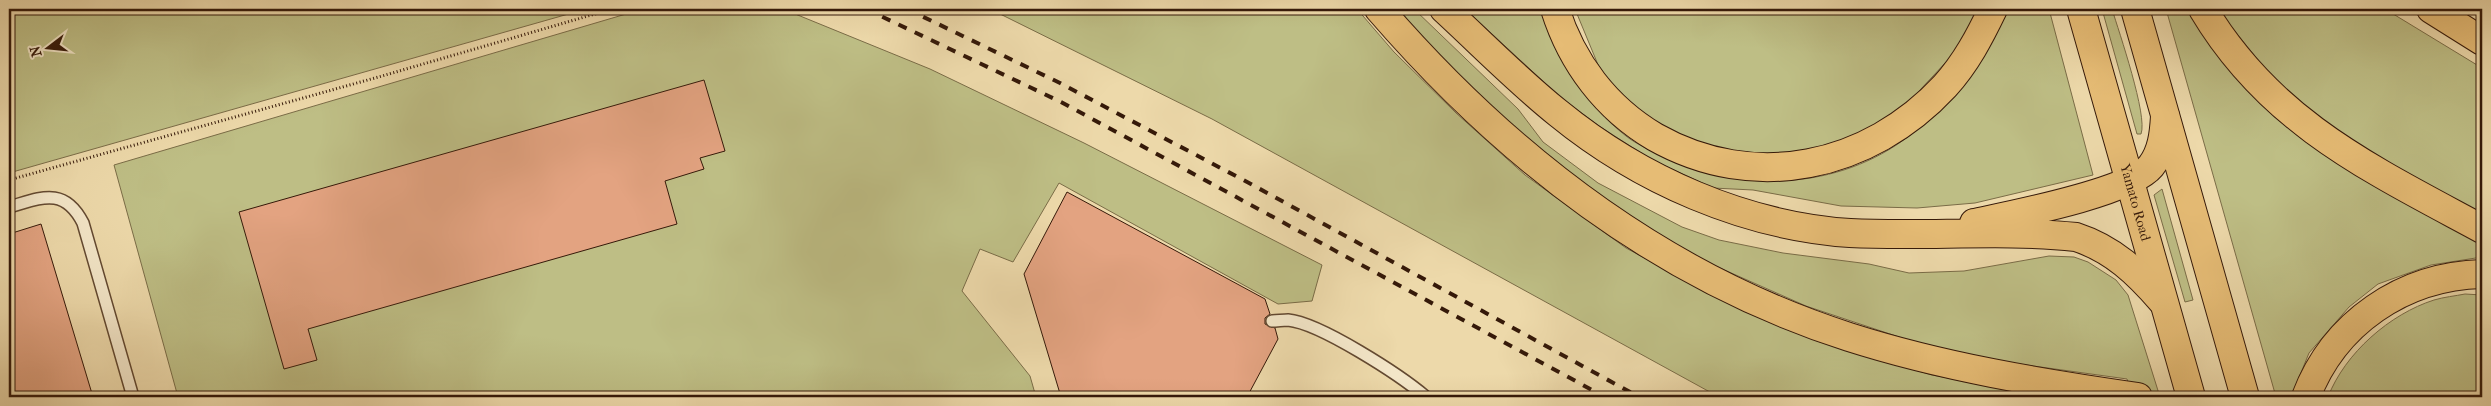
<svg xmlns="http://www.w3.org/2000/svg" width="2491" height="406" font-family="'IM FELL French Canon',serif">
  <rect width="100%" height="100%" fill="#edd9aa"/>
  <filter id="stains"><feTurbulence type="fractalNoise" baseFrequency=".004" numOctaves="4"/><feColorMatrix values="0 0 0 0 .2 0 0 0 0 .09 0 0 0 0 .02 0 0 0 .5 -.17"/></filter>
  <radialGradient id="worn" r=".72"><stop offset=".6" stop-color="#630" stop-opacity="0"/><stop offset="1" stop-color="#630" stop-opacity=".3"/></radialGradient>
  <path fill="#bebe85" stroke="#7a6c47" d="M9,9H586L9,173Z
    M643,9H783L930,69L1084,143L1322,265L1312,301L1278,304L1059,183L1013,262L980,249L962,291L1030,376L1036,397H178L114,165Z
    M990,9H1357L1394,52L1456,113L1525,175L1626,248L1719,298L1817,341L1932,375L2053,397H1719L1212,119Z
    M1396,9H1414L1518,109L1543,142L1598,183L1682,227L1719,240L1783,253L1869,264L1909,273L1964,271L2049,256L2074,257L2088,262L2116,280L2128,295L2160,397H2133L2127,379L1990,360L1914,342L1806,306L1695,257L1616,207L1537,148L1457,77Z
    M1465,9H1541C1554,56 1587,106 1626,136C1636,144 1650,150 1662,156C1740,194 1839,190 1909,136C1944,109 1978,47 2003,9H2049L2093,175L1975,203L1917,208L1841,206L1753,190L1713,188L1652,160L1599,126L1560,97Z
    M1575,9H1978L1959,48L1907,104L1883,121L1841,142L1791,155L1735,153L1694,144L1651,121L1613,91L1601,72Z
    M2102,9H2112C2119,32 2148,116 2141,134H2137Z
    M2166,9H2188L2197,24L2345,167L2482,243V257L2431,265L2378,284L2349,307L2309,353L2291,397H2276Z
    M2217,9H2385L2482,68V217L2368,154L2293,97L2271,76Z
    M2162,189L2193,300L2185,302L2154,195Z
    M2465,294L2482,295V397H2328C2345,353 2390,314 2434,300C2444,297 2455,296 2465,294Z"/>
  <path fill="#e3a381" stroke="#351909" d="M704,80L725,151L700,158L704,169L665,181L677,224L308,329L317,360L284,369L239,212Z
    M1067,192L1265,299L1270,314L1265,318V324L1275,328L1278,339L1247,397H1061L1024,274Z
    M41,224L93,397H9V234Z"/>
  <g fill="none" stroke-linecap="round" stroke-linejoin="round">
    <g stroke="#634931" stroke-width="14">
      <path id="lane" d="M9,207C41,198 64,186 83,223L133,397
        M1272,321C1277,321 1283,320 1288,320C1320,323 1400,375 1426,397"/>
    </g>
    <g stroke="#351909" stroke-width="30">
      <g id="primary">
        <path id="s1" d="M2081,9L2191,397"/>
        <path d="M2135,9L2245,397"/>
      </g>
    </g>
    <g stroke="#351909" stroke-width="30">
      <path id="highway" d="M1379,9C1506,156 1662,277 1849,337C1943,367 2040,383 2138,397
        M1444,9C1482,44 1518,81 1558,113C1640,180 1745,226 1850,233C1925,237 2002,229 2076,237C2113,249 2138,273 2162,301
        M1555,9C1572,63 1606,108 1655,137C1754,193 1869,168 1945,86C1966,63 1980,36 1993,9
        M2203,9C2270,122 2371,169 2482,229
        M2431,9L2482,41
        M1974,223C2011,215 2129,193 2151,166C2162,152 2164,134 2165,116
        M2306,397C2334,323 2403,276 2482,274"/>
    </g>
    <path stroke="#351909" stroke-width="3" stroke-dasharray="1 2.5" stroke-linecap="butt" d="M9,180L382,76L612,9"/>
    <use href="#lane" stroke="#f3e6c8" stroke-width="11"/>
    <use href="#primary" stroke="#e6bc75" stroke-width="28"/>
    <use href="#highway" stroke="#e6bc75" stroke-width="28"/>
    <path stroke="#351909" stroke-width="4" stroke-dasharray="9 9" stroke-linecap="butt" d="M866,9L1061,102L1605,397
      M907,9L1060,83L1249,183L1639,397"/>
  </g>
  <g text-anchor="middle" stroke-width="5" stroke-linejoin="round" paint-order="stroke">
    <g font-size="14" fill="#351909" stroke="#f3e6c8">
      <text dy="5" stroke="none"><textPath href="#s1" startOffset="201">Yamato Road</textPath></text>
    </g>
  </g>
  <rect width="2491" height="406" fill="none" stroke="#edd9aa" stroke-width="30"/>
  <rect x="10" y="10" width="2471" height="386" fill="none" stroke="#351909" stroke-width="2.5"/>
  <rect x="15" y="15" width="2461" height="376" fill="none" stroke="#351909"/>
  <g transform="translate(48 48) rotate(254)" stroke="#f3e6c8" stroke-width="4" paint-order="stroke">
  <path d="M0-4L9 19L0 12L-9 19Z" fill="#351909"/>
  <text y="-8" font-size="14" font-weight="bold" text-anchor="middle" fill="#351909">N</text>
  </g>
  <rect width="100%" height="100%" filter="url(#stains)"/>
  <rect width="100%" height="100%" fill="url(#worn)"/>
</svg>
